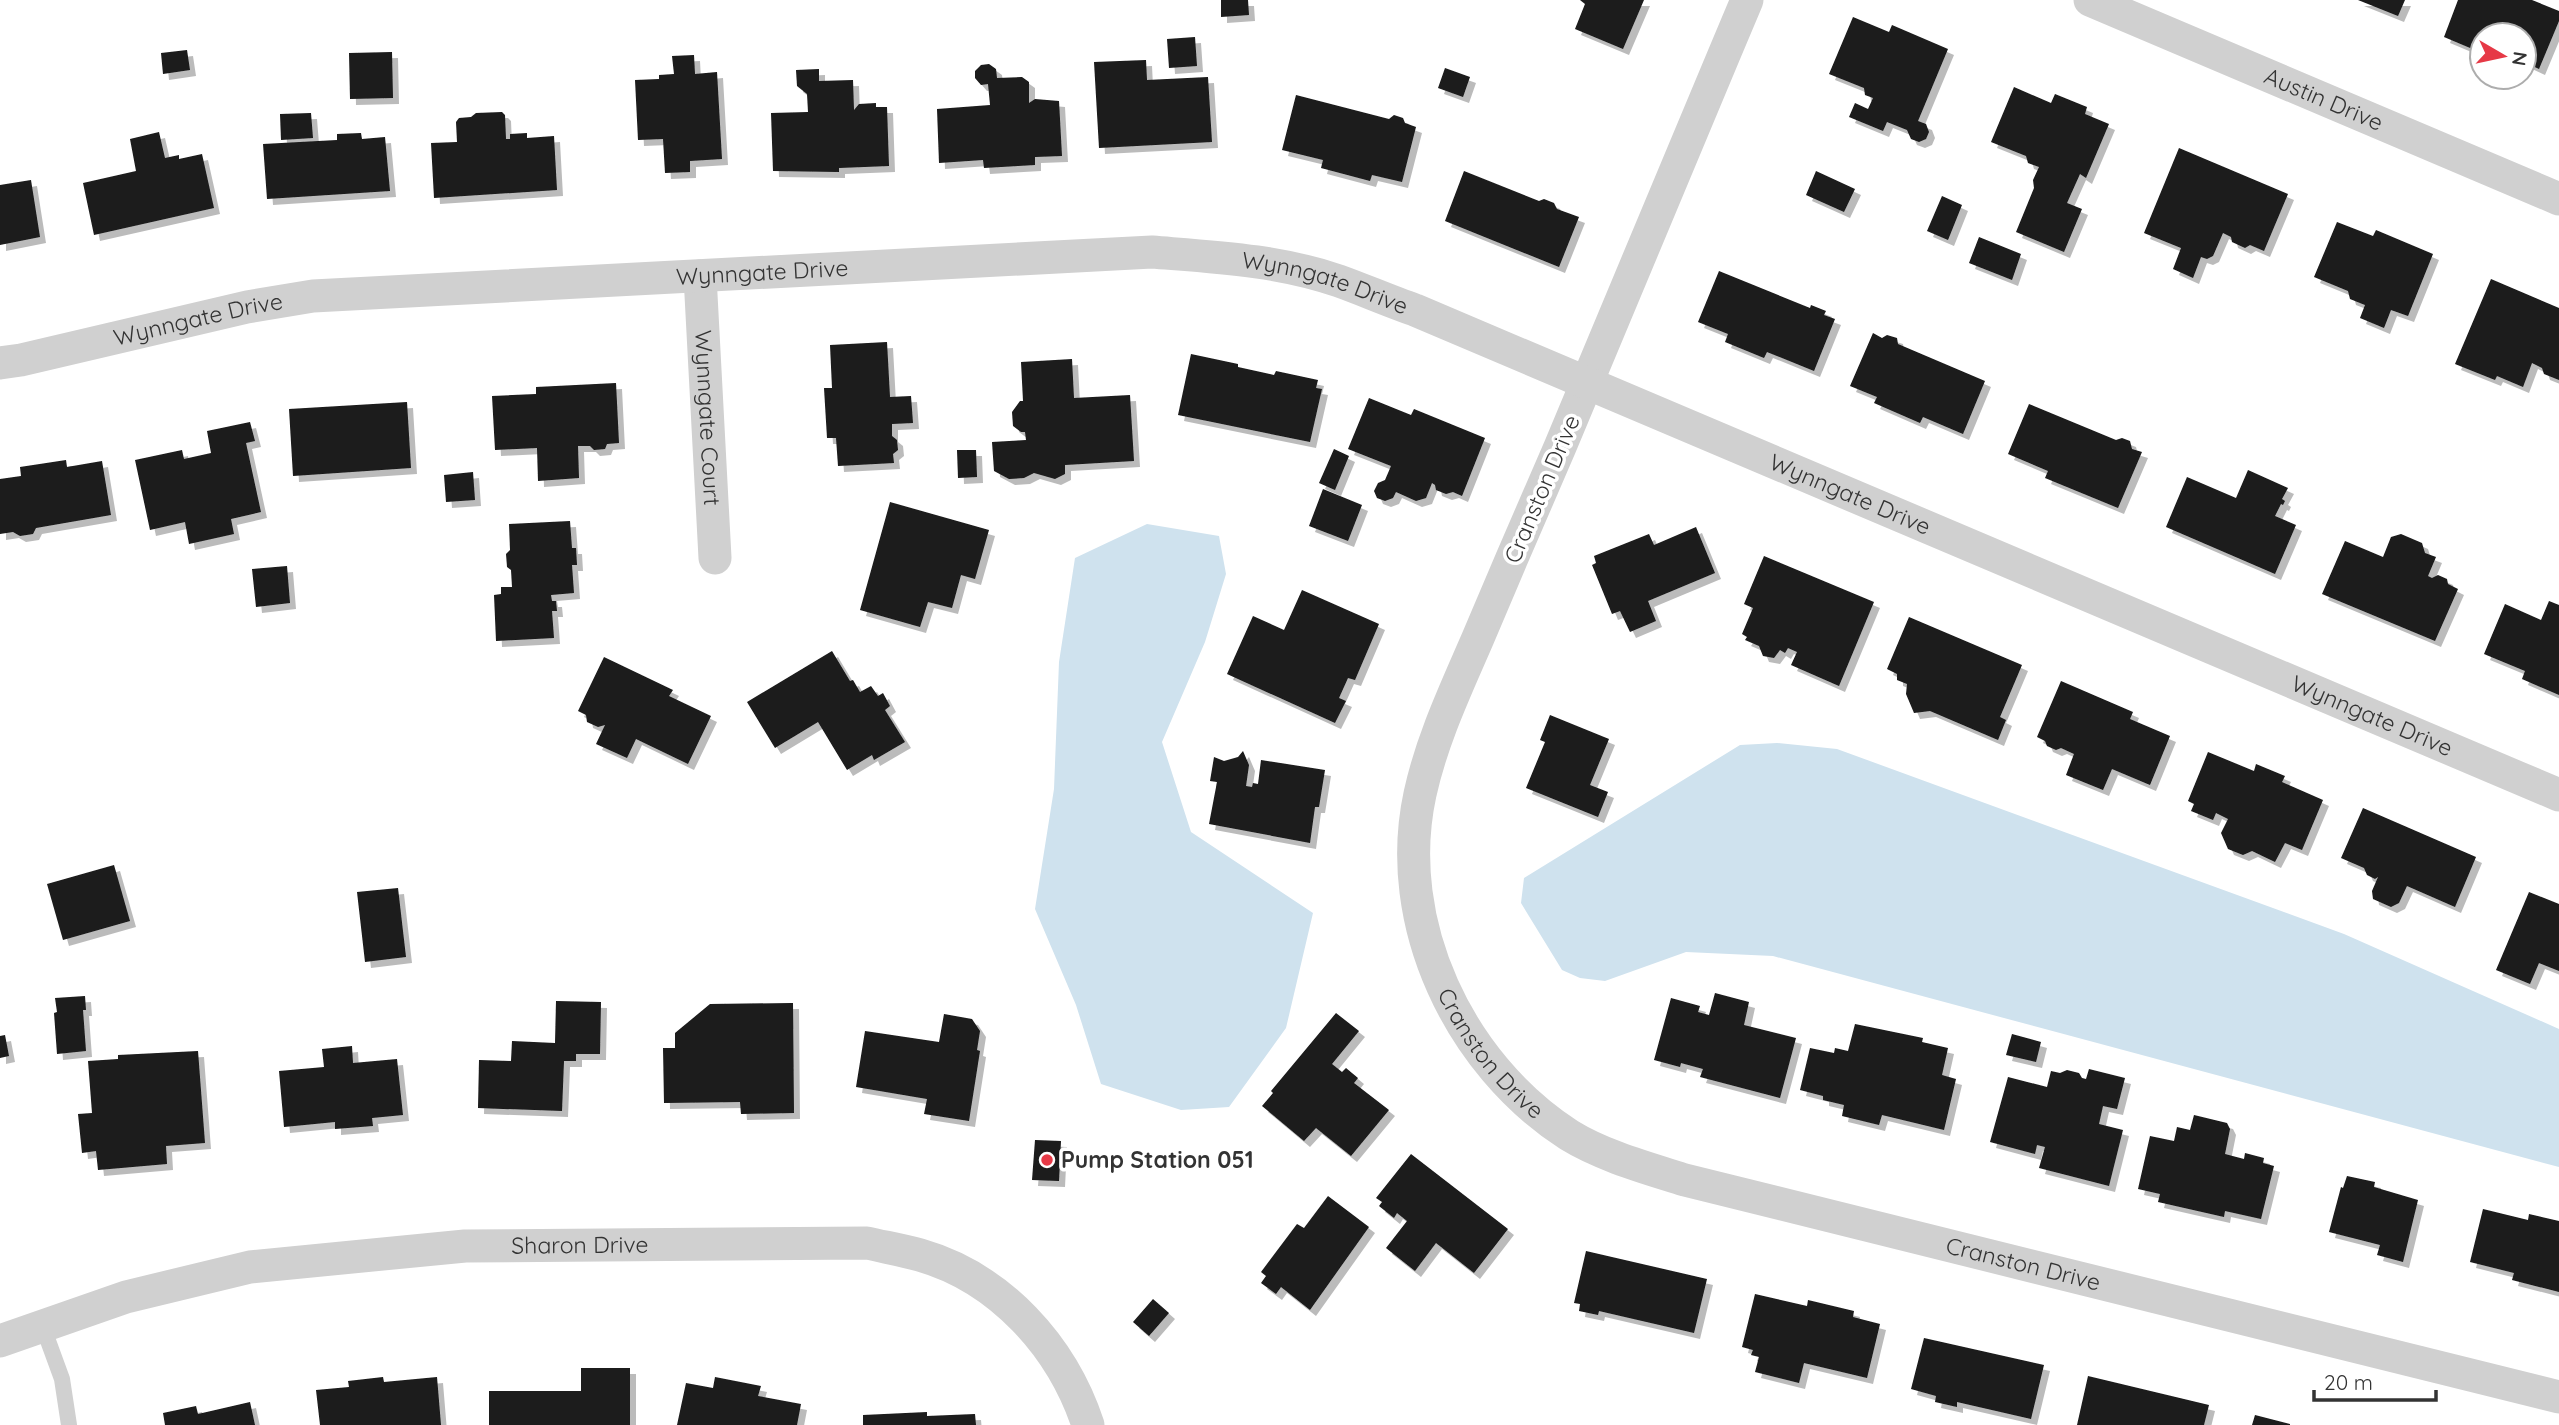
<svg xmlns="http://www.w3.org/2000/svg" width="2559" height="1425" font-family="Quicksand,sans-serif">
  <defs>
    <filter id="shadow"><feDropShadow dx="6" dy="6" stdDeviation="0" flood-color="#0004"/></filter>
  </defs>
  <rect width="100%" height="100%" fill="#fff"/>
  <path fill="#cfe2ee" d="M1147,524L1219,536L1226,574L1205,642L1162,742L1191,832L1313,913L1286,1028L1229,1107L1181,1110L1101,1084L1076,1005L1035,909L1054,789L1059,662L1075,558Z
    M1777,743L1837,749L2344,934L2559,1029V1167L1773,956L1686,952L1605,981L1580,978L1562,970L1521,903L1524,878L1740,745Z"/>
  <path fill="#1a1a1a" filter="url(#shadow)" d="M1221,0H1248L1249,15L1221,17Z
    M1580,0H1644L1623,49L1575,29L1585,4Z
    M2358,0H2405L2398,16Z
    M2458,0H2532L2559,11V21L2539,69L2524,62V35H2482V53L2444,37Z
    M1853,17L1889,32L1892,25L1948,49L1918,121L1926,124L1929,132L1926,139L1919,142L1911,139L1907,130L1887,122L1883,131L1849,117L1855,103L1868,109L1873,98L1865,95L1864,88L1829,74Z
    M1195,37L1197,66L1169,68L1167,39Z
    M187,50L190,70L163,74L161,53Z
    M392,52L393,98L350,99L349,53Z
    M694,55L695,74L717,72L722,159L690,161V172L665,173L663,139L638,140L635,80L659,79V75L674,74L672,56Z
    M1146,60L1147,80L1208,77L1212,142L1099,148L1094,62Z
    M989,64L996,69L997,78L1022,77L1029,82V103L1035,99L1059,101L1062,156L1035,157V165L984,168L983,160L939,163L937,109L990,105L988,84L981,85L975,78V71L981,65Z
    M1445,68L1470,77L1463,97L1438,88Z
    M819,69V81L853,80L854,110L859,104L876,103V107H887L889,166L839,168V172L773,171L771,113L808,112L807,94L797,86L796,70Z
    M2014,87L2051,103L2055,94L2087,107L2085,114L2109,124L2086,178L2080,174L2067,203L2082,209L2064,252L2016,232L2034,188L2033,180L2039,167L2028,163L2026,156L1991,142Z
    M1296,95L1389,119L1394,115L1403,118L1405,123L1416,127L1402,182L1372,175L1370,181L1321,168L1323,160L1282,150Z
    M502,112L505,115L506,139H510V134L527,133V138L554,136L557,190L434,198L431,143L457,142L456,122L459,118L471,117L476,113Z
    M311,113L313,138L281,140L280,114Z
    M159,132L165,158L179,155V159L202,154L214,208L94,235L83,183L136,171L130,139Z
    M361,133L362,139L385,137L390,191L267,199L263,144L337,140V134Z
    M2179,148L2288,194L2264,251L2250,245L2245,248L2232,242L2231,237L2223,233L2213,256L2207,259L2201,257L2193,278L2173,269L2181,248L2144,233Z
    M1464,171L1539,201L1544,199L1554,203L1557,209L1579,217L1559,267L1445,221Z
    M1816,171L1855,189L1844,212L1806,195Z
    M31,180L40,237L0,245V185Z
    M1942,196L1962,205L1948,240L1927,231Z
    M2337,222L2373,236L2376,230L2433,254L2408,316L2391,310L2384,328L2360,318L2365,305L2350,299L2348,291L2314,277Z
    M1979,237L2021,254L2012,280L1969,263Z
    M1719,271L1810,308L1811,305L1826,311L1824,315L1835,319L1814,371L1767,352L1764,358L1725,342L1728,334L1698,322Z
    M2491,279L2559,308V380L2544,374L2542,368L2532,363L2523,387L2497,376L2495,380L2455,364Z
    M1873,333L1882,338L1887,335L1897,338L1898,344L1985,381L1963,434L1923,417L1920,423L1874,403L1877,397L1850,386Z
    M887,342L890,397L911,396L913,423L892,424V436L897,440L898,450L893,454L894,463L838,466L836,438H827L824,388H832L830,345Z
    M1191,354L1238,364V367L1274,375L1276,371L1318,380L1316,388L1322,389L1310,442L1178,415Z
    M1072,359L1074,398L1130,395L1134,461L1065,465V474L1055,479L1034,473L1024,478L1009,479L994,471L992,442L1026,440L1025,432H1021L1013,426L1012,412L1020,401H1023L1021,362Z
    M616,383L619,443L607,444L605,449L594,450L590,446H578L579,478L538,481L537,448L495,450L492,396L536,394V387Z
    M1369,398L1411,415L1414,409L1485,438L1462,496L1453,492L1446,494L1436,490L1435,485L1432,483L1426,498L1416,501L1396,492L1393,498L1385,501L1377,498L1374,491L1378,483L1385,480L1391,466L1348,449Z
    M407,402L411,468L293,476L289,409Z
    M2029,404L2116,440L2122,438L2130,441L2132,449L2142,452L2118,508L2045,478L2048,471L2008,454Z
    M250,422L255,441L246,443L261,512L231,519L234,534L189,544L185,522L150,530L135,460L182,450L184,459L211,453L207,431Z
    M1334,449L1349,456L1335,490L1319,483Z
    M957,450H976L977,477L958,478Z
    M66,460L67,467L102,461L111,515L36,528L33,534L20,536L13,532L0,534V479L21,476L20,467Z
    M2248,470L2288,488L2282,499L2285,501L2283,505L2281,504L2275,516L2296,525L2275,574L2166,527L2187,477L2236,498Z
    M473,472L475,500L446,502L444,475Z
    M1323,489L1362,505L1348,541L1309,526Z
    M890,502L989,530L975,579L961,575L952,608L928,602L920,627L860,610Z
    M570,521L572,548H576L577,565H572L574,593L551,595L552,601H556L557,611H552L554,638L496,641L494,595L501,594V587H512L511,570L507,567L506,554L510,550L509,524Z
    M1696,527L1715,573L1648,601L1656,621L1630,632L1620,611L1612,614L1592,565L1596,563L1594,556L1649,534L1654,545Z
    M2401,534L2422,543L2425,553L2436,557L2428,576L2432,578L2438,575L2447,579L2448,584L2458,589L2435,641L2322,594L2345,541L2383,557L2391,537Z
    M1764,556L1874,602L1839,686L1791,665L1797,652L1788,648L1785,653L1780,650L1774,658L1763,656L1759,646L1745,640L1747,637L1742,634L1753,608L1744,604Z
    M287,566L290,603L256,607L252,569Z
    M1302,590L1379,624L1355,680L1348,678L1339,698L1346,701L1335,723L1227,674L1253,616L1284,630Z
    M2549,601L2559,605V695L2522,679L2525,671L2484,654L2505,604L2541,620Z
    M1909,617L2022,665L2000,717L2006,720L1998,740L1930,711L1914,713L1906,694L1907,684L1897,680V674L1887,669Z
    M832,651L850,681L853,680L860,692L871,686L878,696L883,693L890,706L885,710L905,742L874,760L872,755L847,770L818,722L775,748L747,702Z
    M604,657L673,690L669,696L711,716L688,764L636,739L627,758L596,744L605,725L598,727L587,722L586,715L578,711Z
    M2061,681L2133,712L2130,719L2170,736L2150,785L2112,769L2103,790L2066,775L2074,754L2061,748L2056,750L2047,746L2045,741L2037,737Z
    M1550,715L1609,739L1590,785L1608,792L1598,817L1526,788L1545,742L1540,740Z
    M1243,751L1249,765L1246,786L1252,787L1253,783L1258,784L1261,760L1325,770L1319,807H1315L1310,843L1209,824L1217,782L1210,781L1214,757L1224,761L1238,757Z
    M2208,752L2254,771L2256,764L2285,776L2282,782L2323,800L2302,850L2285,843L2275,862L2252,851L2243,855L2228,849L2221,833L2228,819L2216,813L2213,820L2191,811L2194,804L2188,801Z
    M2363,808L2476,857L2455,907L2407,886L2399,903L2391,907L2373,899L2372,891L2378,877L2375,879L2367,875L2364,868L2341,858Z
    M114,865L130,921L63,940L47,884Z
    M398,888L406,957L365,962L357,892Z
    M2529,892L2559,904V971L2539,963L2530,984L2496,970Z
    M1715,993L1749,1002L1744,1025L1796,1038L1780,1098L1700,1077L1703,1069L1681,1063L1680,1067L1654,1060L1671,998L1700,1006L1698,1012L1709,1015Z
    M85,996L86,1010H83L86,1051L57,1054L54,1013L57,1012L55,998Z
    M556,1001L601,1002L600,1054H576V1061H564L562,1111L478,1108L479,1060L511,1061L512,1041L555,1043Z
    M793,1003L794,1113L741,1114L740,1102L664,1103L663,1048H675V1033L710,1004Z
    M1336,1013L1359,1031L1332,1064L1342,1072L1346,1068L1358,1078L1354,1083L1389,1110L1351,1156L1316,1128L1304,1141L1262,1106L1273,1093L1271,1091Z
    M944,1014L972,1019L980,1031L977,1050L980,1051L969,1121L924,1114L927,1099L856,1087L865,1031L939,1042Z
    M1855,1024L1923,1038L1922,1042L1948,1048L1942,1075L1956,1079L1944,1130L1882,1115L1879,1125L1842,1116L1844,1105L1823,1100V1096L1800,1090L1810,1048L1834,1053L1835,1048L1848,1051Z
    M2012,1034L2041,1042L2036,1062L2006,1055Z
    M5,1035L9,1056L0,1058V1036Z
    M352,1046L353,1063L397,1059L403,1115L372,1118L373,1126L335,1129V1122L284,1127L279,1071L324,1067L322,1049Z
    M198,1051L205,1143L166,1146L167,1164L98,1170L96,1151L82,1153L78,1114L92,1113L88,1061L118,1059V1055Z
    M2089,1069L2125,1078L2117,1109L2103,1106L2099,1124L2123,1130L2109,1186L2039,1168L2045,1147L2037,1145L2035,1154L1990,1142L2008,1077L2047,1087L2051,1071L2060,1073L2067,1070L2079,1073L2082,1078L2086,1079Z
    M2194,1115L2227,1123L2230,1129L2225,1154L2244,1159L2245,1153L2264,1158L2263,1163L2274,1166L2261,1219L2225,1211L2224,1217L2158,1202L2160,1194L2138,1189L2150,1136L2174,1141L2177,1127L2190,1130Z
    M1035,1140L1061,1141L1059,1181L1032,1180Z
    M1411,1154L1508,1229L1474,1273L1436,1243L1415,1271L1386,1248L1407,1221L1397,1213L1394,1218L1379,1206L1382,1202L1376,1198Z
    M2347,1176L2375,1182L2374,1187L2418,1200L2403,1262L2377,1255L2380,1245L2329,1232L2341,1187L2343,1188Z
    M1328,1196L1369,1227L1310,1310L1281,1287L1276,1294L1261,1283L1266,1276L1261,1272L1297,1224L1304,1228Z
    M2483,1209L2528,1220L2529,1214L2559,1221V1292L2512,1280L2514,1273L2470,1262Z
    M1586,1251L1707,1279L1694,1333L1599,1311L1598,1315L1579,1311L1580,1304L1574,1303Z
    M1755,1294L1807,1306L1808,1300L1854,1311L1853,1317L1880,1324L1867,1378L1804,1363L1799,1383L1755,1372L1759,1357L1751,1355L1753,1350L1742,1347Z
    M1153,1299L1169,1313L1149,1336L1133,1322Z
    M1924,1338L2044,1365L2031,1419L1957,1402V1407L1935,1402L1936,1396L1911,1389Z
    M581,1368H630V1425H489V1391H581Z
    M2088,1376L2209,1405L2204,1425H2077Z
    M383,1377L384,1382L437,1377L441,1425H320L316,1390L349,1387L348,1381Z
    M715,1377L761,1386L758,1396L801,1404L797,1425H677L686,1383L713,1388Z
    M250,1402L255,1425H165L163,1413L196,1406L198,1414Z
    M927,1412V1416L975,1414L976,1425H863V1415Z
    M2255,1415L2290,1424V1425H2252Z"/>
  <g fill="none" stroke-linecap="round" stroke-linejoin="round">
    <path stroke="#d0d0d0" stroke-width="16" d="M43,1327L62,1379L69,1425"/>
    <g stroke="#d0d0d0" stroke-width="33">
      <path id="s1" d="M1747,0C1684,149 1623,299 1560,447C1532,511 1505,574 1478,638C1456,689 1432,739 1420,794C1392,923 1459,1064 1569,1135C1603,1156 1647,1168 1685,1180L2559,1397"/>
      <path id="s2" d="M2090,0L2559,199"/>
      <path id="s3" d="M700,276L715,558"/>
      <path id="s4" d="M0,363L21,360L247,307L313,296L1152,252C1214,257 1279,260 1339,281C1364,290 1389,301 1415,310L2559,795"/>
      <path id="s5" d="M0,1341L126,1297L250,1267L465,1246L867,1243C884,1247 902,1250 920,1255C1000,1278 1062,1346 1088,1425"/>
    </g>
  </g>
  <circle fill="#e63946" stroke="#fff" stroke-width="2.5" cx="1047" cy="1160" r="7"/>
  <g text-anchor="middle" stroke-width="7" stroke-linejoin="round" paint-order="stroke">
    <g font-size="23" fill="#333" stroke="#fff">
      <text dy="8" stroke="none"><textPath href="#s2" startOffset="254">Austin Drive</textPath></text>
      <text dy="8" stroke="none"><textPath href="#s4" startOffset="770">Wynngate Drive</textPath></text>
      <text dy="8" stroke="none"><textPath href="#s4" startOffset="1337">Wynngate Drive</textPath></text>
      <text dy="8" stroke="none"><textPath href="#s4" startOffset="203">Wynngate Drive</textPath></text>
      <text dy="8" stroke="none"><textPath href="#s3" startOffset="142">Wynngate Court</textPath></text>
      <text transform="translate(1542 489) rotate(-67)" y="8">Cranston Drive</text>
      <text dy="8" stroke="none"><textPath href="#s4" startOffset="1904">Wynngate Drive</textPath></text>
      <text dy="8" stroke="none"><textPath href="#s4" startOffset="2471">Wynngate Drive</textPath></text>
      <text dy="8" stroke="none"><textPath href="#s1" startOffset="1139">Cranston Drive</textPath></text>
      <text dy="8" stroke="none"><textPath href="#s5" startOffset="592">Sharon Drive</textPath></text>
      <text dy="8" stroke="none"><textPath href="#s1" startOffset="1727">Cranston Drive</textPath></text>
    </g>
    <g font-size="23" font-weight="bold" fill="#333" stroke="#fff" text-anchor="start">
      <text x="1061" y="1168">Pump Station 051</text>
    </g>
  </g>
  <g transform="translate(2503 56) rotate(99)"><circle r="33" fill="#ffffff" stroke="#adadad" stroke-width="2"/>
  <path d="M0-5L12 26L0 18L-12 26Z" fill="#e63946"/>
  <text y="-10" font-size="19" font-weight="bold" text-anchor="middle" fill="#333333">N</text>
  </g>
  <path d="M2314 1390v10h122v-10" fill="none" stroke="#333333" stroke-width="3.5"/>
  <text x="2324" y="1390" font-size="21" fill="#333333" stroke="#ffffff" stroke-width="5" paint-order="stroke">20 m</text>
</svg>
